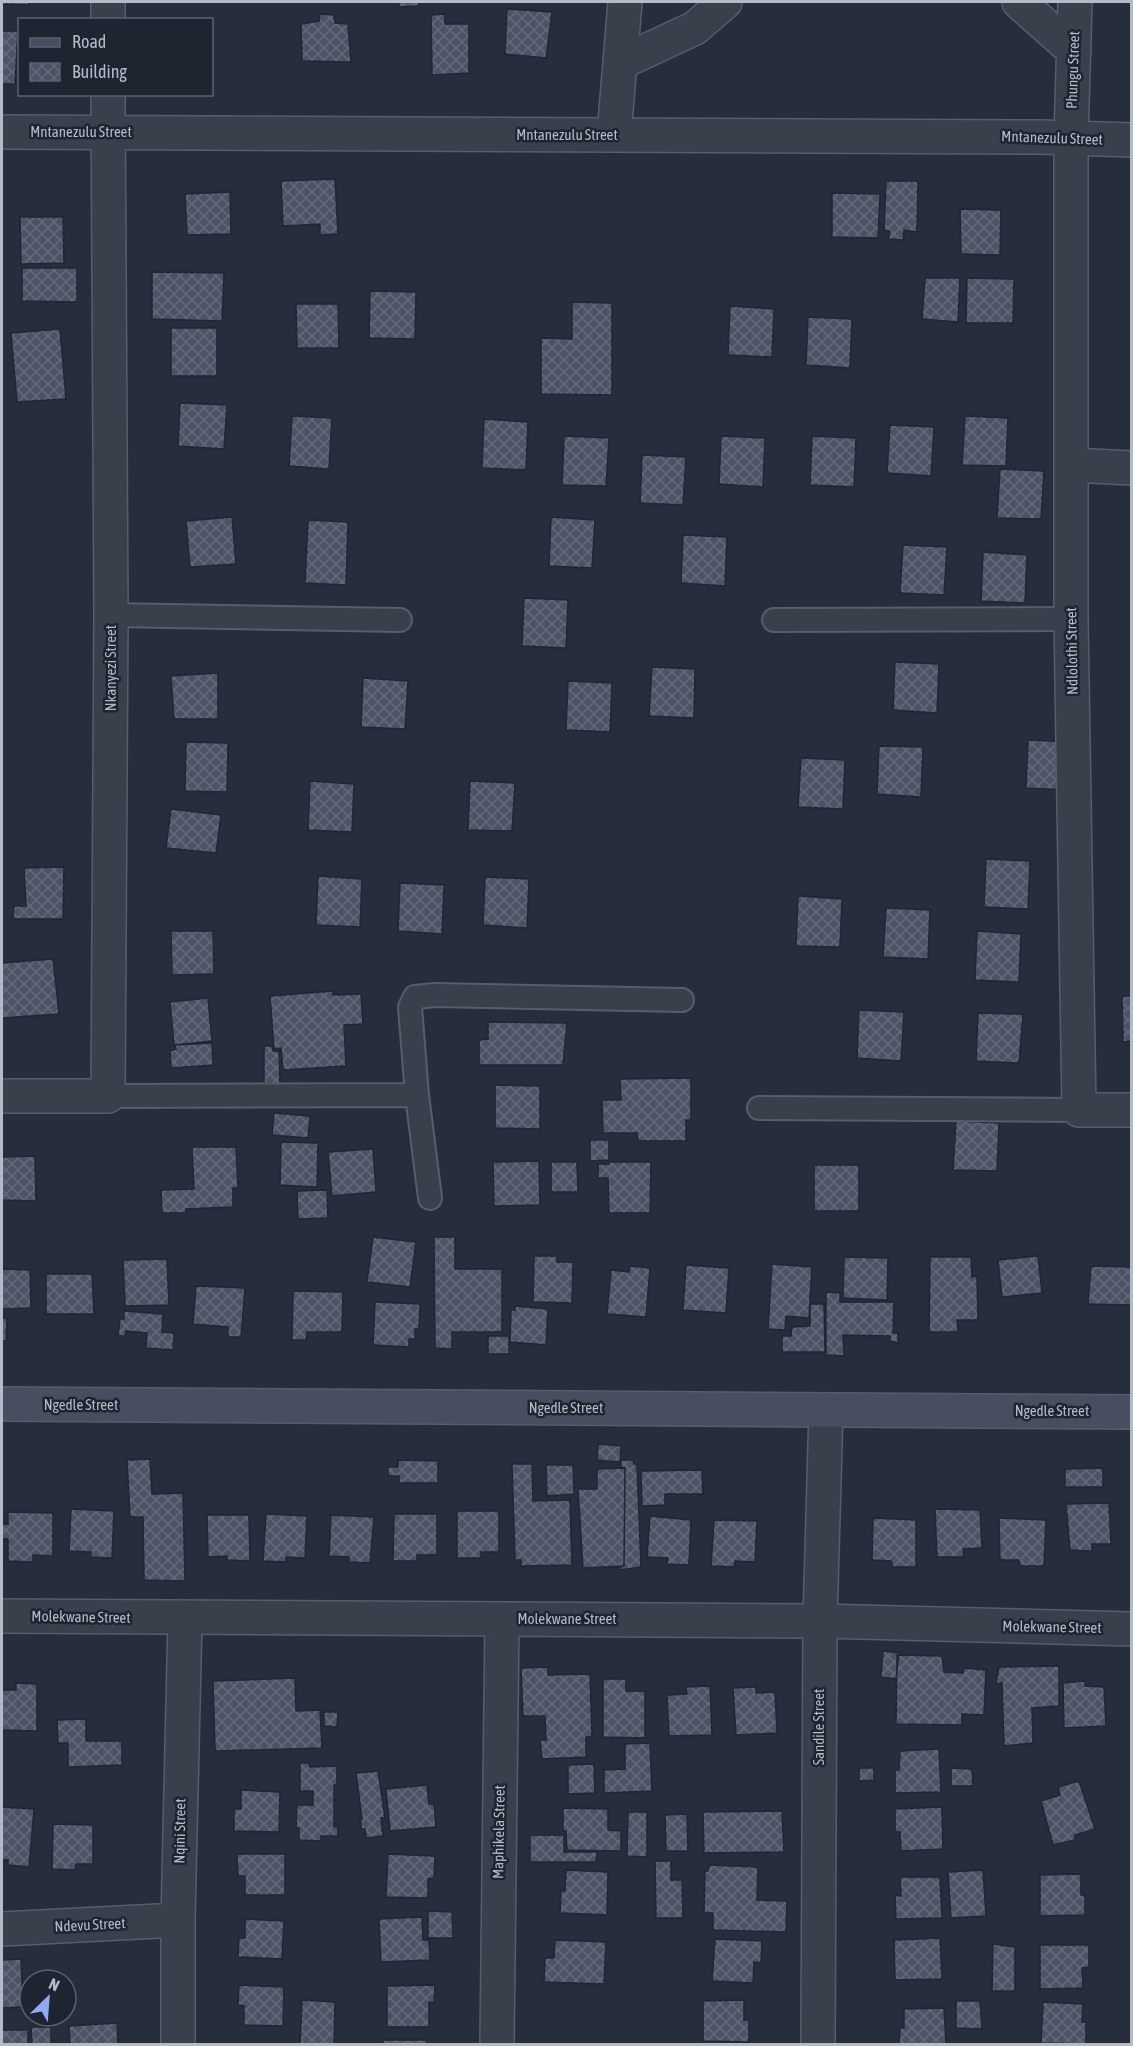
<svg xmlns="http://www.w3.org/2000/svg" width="1133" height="2046" font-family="'Asap Condensed',sans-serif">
  <defs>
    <pattern id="building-cross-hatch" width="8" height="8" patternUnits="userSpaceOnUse" patternTransform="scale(1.5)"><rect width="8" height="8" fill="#4c5365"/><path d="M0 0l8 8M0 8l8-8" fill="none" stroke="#646a7a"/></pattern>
  </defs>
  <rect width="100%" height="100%" fill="#262d3c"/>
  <path fill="url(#building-cross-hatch)" stroke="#212633" stroke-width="1.5" d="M2,2H29V5L2,4Z
    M399,2H419V6L399,7Z
    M507,9L552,12L546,58L505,54Z
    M320,14L334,15L335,23L348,24L351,62L302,61L301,24L319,21Z
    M445,14V24H469V73L432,75L431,15Z
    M2,31H18L15,84H2Z
    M335,179L338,234L320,235V224L283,226L281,181Z
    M886,181H918L917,232L904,230L903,240L888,239L890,231L884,230Z
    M230,192L231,234L187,235L185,194Z
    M832,193L880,194L878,238L832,237Z
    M960,209L1001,210L1000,255L961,254Z
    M20,217H63L64,263L21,264Z
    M22,268H77V302L22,301Z
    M152,272L224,273L222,321L152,319Z
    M925,278H960L958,322L922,319Z
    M967,278L1014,279L1013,323H966Z
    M370,291L416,292L415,339L369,338Z
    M572,302L612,303V395L541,394V338L572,339Z
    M296,304H338L339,348H297Z
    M730,306L774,309L772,357L728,355Z
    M808,317L852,319L850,368L806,365Z
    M171,328H217V376H171Z
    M60,329L66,399L17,402L11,333Z
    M180,403L227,405L224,449L178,446Z
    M292,416L332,418L329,469L289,466Z
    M965,416L1008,418L1006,466L962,465Z
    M484,419L528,422L526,470L482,468Z
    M890,425L934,427L931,476L887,473Z
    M564,436L609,438L606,486L562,485Z
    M721,436L765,438L763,487L719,484Z
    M812,436L856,438L854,487L810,485Z
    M642,455L686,457L683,505L640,503Z
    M1000,469L1044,471L1041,519L997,518Z
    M232,517L236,564L190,567L186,521Z
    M551,517L595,520L592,568L549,566Z
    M308,520L348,522L346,585L305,583Z
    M683,535L727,537L725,586L681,583Z
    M903,545L947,547L944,595L900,593Z
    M983,552L1027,555L1025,603L981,601Z
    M524,598L568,600L566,648L522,646Z
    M895,662L939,664L937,713L893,710Z
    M652,667L695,669L694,718L649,716Z
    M218,673V719H174L171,676Z
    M363,678L408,681L405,729L361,727Z
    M568,681L612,683L610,732L566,730Z
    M1028,740L1072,742L1069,790L1026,788Z
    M186,742L228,743L227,792L185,791Z
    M879,746L923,747L921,797L877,794Z
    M801,758L845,760L843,809L798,807Z
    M310,781L354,784L352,832L308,830Z
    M470,781L515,783L512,831L468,830Z
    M171,809L221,815L216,853L166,848Z
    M986,859L1030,861L1028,909L984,907Z
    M64,867L63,919H13L14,906H26L24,868Z
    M318,876L362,879L360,927L316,925Z
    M485,877L529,879L527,928L483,925Z
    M400,883L444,885L442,934L398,931Z
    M798,896L842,899L840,947L796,946Z
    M886,908L930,910L928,959L883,957Z
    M171,931H213L214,974L172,975Z
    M977,931L1021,934L1019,982L975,980Z
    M53,959L59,1014L2,1018V963Z
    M333,991V995L361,994L363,1024L344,1025L346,1066L283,1070L281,1048L274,1049L270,996Z
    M1122,996H1132V1041L1123,1042Z
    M208,998L212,1041L174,1045L170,1002Z
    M859,1010L904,1012L901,1061L857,1058Z
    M978,1013L1023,1014L1019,1063L976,1061Z
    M488,1022L567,1023L563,1065H479V1040L488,1039Z
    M212,1043L213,1065L172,1068L171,1066L170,1051L176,1049L175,1045Z
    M264,1046H272L273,1051H279L280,1084L264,1083Z
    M691,1078V1120H686V1141H638L637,1133H603L602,1100H621L620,1079Z
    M495,1085L540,1086V1129L495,1128Z
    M274,1113L310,1116L308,1138L272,1135Z
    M956,1121L999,1123L997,1171L953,1170Z
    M590,1140H609V1160L590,1161Z
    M281,1142L318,1143L317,1187L280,1185Z
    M192,1147H236L238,1188H233V1207L186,1209V1213H162L161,1190L194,1189Z
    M373,1149L376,1192L332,1196L328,1152Z
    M35,1156L36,1201L2,1200V1157Z
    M539,1161L540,1205L494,1206L493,1162Z
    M551,1162H577L578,1192H551Z
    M609,1162H651L650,1213H609L608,1178H598V1164H609Z
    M814,1165H859V1211H814Z
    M327,1190L328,1218L298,1219L297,1191Z
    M373,1237L416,1242L410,1287L367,1282Z
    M434,1237H455V1269H502V1332H452V1349L435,1348Z
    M534,1256H557V1262H573L572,1303L533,1302Z
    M1038,1256L1042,1293L1002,1297L998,1260Z
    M844,1257L888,1258L887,1300L843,1298Z
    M930,1257H971L972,1277L977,1276L978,1320H957L958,1332H929Z
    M167,1259L169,1305L125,1306L123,1260Z
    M772,1264L812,1267L809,1318L786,1316L785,1330L768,1329Z
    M686,1265L729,1268L726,1313L683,1310Z
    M630,1266L650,1268L646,1317L607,1314L611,1270L629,1272Z
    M1091,1266L1132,1267V1305L1088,1304Z
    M2,1269L30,1270L31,1308L2,1309Z
    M46,1274H92L94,1314H46Z
    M196,1286L245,1288L241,1337H228V1327L193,1324Z
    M293,1291L343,1292L342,1332H307L306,1340H292Z
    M826,1292L840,1293V1302H894L893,1333H898V1343L890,1341V1336L843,1335L844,1356L826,1355Z
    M375,1302L420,1304L419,1329H415V1339H409V1347L373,1345Z
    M810,1304H824L825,1352H782V1336H791L792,1327L810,1326Z
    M515,1306L548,1309L546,1345L510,1342L511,1310H515Z
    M124,1311L163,1314L162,1332L174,1333L173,1350L146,1348L147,1333L126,1331L125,1336H118L120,1319H124Z
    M2,1318H7L6,1341H2Z
    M488,1336H509V1354H488Z
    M598,1444L621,1446L620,1462L597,1460Z
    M150,1459L152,1494L183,1493L185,1581L144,1580L143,1517H130L127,1460Z
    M398,1460L438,1461V1483H399V1476H388V1467H398Z
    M621,1460H633L634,1464L637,1465L641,1567L620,1570V1567L624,1566L625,1468L621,1467Z
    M512,1464H532L533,1501L570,1500L572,1565L521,1566V1560H515Z
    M546,1465H573L574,1494L547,1496Z
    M625,1468L624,1566L583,1568L578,1489H597V1469Z
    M1103,1468V1487H1065V1469Z
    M702,1470L703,1494H665V1505L642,1506L641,1471Z
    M1109,1503L1111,1544H1092V1551L1070,1550L1066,1504Z
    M71,1509L114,1511L112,1558L91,1557V1552L69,1551Z
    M935,1509L980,1510L982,1548L963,1549L964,1557H937Z
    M457,1511H499V1552H481V1558H457Z
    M8,1512L53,1513V1556L33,1555V1562L8,1561V1539H2V1524H8Z
    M266,1514L307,1516L305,1558L286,1557V1562L263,1561Z
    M394,1514H437V1555H417V1561H393Z
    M207,1515H249L250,1561L227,1560V1556L208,1557Z
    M331,1515L374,1517L370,1563L349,1562V1557L329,1556Z
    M650,1516L691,1520L689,1565L667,1564L668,1558L647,1557Z
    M873,1518L916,1520V1567H893L891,1561L872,1560Z
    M999,1518L1046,1520L1044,1566H1020L1019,1560H1000Z
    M714,1520L757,1521L755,1562L735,1561L734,1567L711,1566Z
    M883,1651L899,1653L896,1679L881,1677Z
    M897,1655L942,1656L944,1672L963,1673L964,1668L986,1670L984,1715L962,1714V1725L896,1724Z
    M1059,1666V1706L1032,1708L1033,1743L1004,1746L1002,1683L996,1684L999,1667Z
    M548,1667V1675L590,1674L592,1737H586V1757L542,1759L540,1740H546L545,1716H523L521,1668Z
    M295,1678L296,1711L320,1710L322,1748L215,1751L213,1681Z
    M603,1679H626V1691H645V1738L603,1737Z
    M1085,1681V1686L1104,1687L1106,1726L1064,1728L1063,1683Z
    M16,1683L37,1684V1731L2,1730V1690H16Z
    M710,1686L712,1735L669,1736L667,1695L687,1694L686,1687Z
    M756,1687V1693L775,1692L777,1733L736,1735L733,1688Z
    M324,1712H338L337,1727L324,1726Z
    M86,1719V1741H122V1765L68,1767V1743H58L57,1720Z
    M650,1743L652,1791L604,1793V1770L625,1769V1744Z
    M939,1749L941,1792L895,1793V1770H899L900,1751Z
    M300,1763H309L310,1767L337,1766V1785H334V1827L338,1826V1836H321V1841L299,1840V1828L296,1827L297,1805H313V1791H300Z
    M594,1764L595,1793L568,1794V1765Z
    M859,1768H874V1780L859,1781Z
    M951,1768L972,1769L973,1786H951Z
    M378,1771L385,1818H381L383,1836L366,1838L365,1829H361V1821L359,1822V1819H362L356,1773Z
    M1079,1781L1095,1829L1075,1835V1840L1053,1845L1041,1801L1060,1795L1058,1787Z
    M427,1785L429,1804H434L436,1827L390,1831L386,1789Z
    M241,1790L280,1792L279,1832L234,1831V1809H241Z
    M2,1807L34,1809L29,1867L8,1865V1860H2Z
    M942,1807L943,1849L901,1851L900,1832H895V1809Z
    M563,1808L608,1809V1830L621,1831V1851L567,1850L566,1831H563Z
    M782,1811L784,1852L704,1853L703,1812Z
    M628,1812H647V1857L627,1856Z
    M687,1814L688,1851H666L665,1815Z
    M53,1824L93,1825V1864H76L75,1870L52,1869Z
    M530,1835H564V1852H597L596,1862H530Z
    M237,1854H285V1895H245V1876H238Z
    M388,1854L435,1856L434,1878L428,1879V1898L386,1897Z
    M655,1861H671V1880H682L683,1918H656Z
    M709,1865L758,1867L757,1900L787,1901L786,1932L713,1930V1913H704L705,1871H708Z
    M566,1870L608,1872L607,1915L560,1913L561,1891H565Z
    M983,1870L986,1916L951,1918L948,1872Z
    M1081,1874V1895H1085V1915L1040,1916V1875Z
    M900,1877H940L942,1918L896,1919L895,1895L901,1896Z
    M428,1911L452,1912L453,1938H428Z
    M422,1917L423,1940H429L430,1960L381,1962L379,1919Z
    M245,1919L284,1921L282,1959L238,1957L239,1938H245Z
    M940,1938L942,1979L895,1980L894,1940Z
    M715,1939L762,1941L761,1963L754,1962L753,1983L712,1981Z
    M555,1940L606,1942L604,1984L544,1982L545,1958H554Z
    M993,1944L1015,1947V1991H992Z
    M1040,1945H1089V1967L1082,1968L1083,1988L1040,1989Z
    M21,1959L23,2007L2,2008V1960Z
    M239,1985L284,1987L283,2026L244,2025V2006L238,2005Z
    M435,1985L434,2003L429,2002V2027H387V1986Z
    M302,2000L335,2002L334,2044H300Z
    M744,2000V2020H749V2042L703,2041V2001Z
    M956,2001H980L982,2029L956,2028Z
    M1043,2002L1083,2004L1082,2022H1086V2044L1041,2043Z
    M944,2008L946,2044H899L900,2028H904V2009Z
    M117,2023L118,2044H70L69,2026Z
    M31,2027H51V2044H32Z
    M2,2030H28V2044H2Z
    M383,2040H427V2044H383Z"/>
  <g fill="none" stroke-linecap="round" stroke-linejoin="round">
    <g stroke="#585d6a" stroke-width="26">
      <path id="lane" d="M111,615L400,620
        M774,620L1071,619
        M108,1096L417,1095
        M759,1108L1079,1110
        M430,1198L417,1095L410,1007L415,997L435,995L682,1000"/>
    </g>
    <g stroke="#585d6a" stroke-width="36">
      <path id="street" d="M108,2V20
        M1019,2L1074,51
        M1075,2L1071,139V619L1079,1110H1132
        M620,63L695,28L725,2
        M2,132L1041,137L1132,140
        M614,135L625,2
        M1072,465L1132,468
        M2,1096H108L111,615L108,94
        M2,1616L820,1621L1132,1629
        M2,1929L178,1920
        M178,2044V1920L185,1618
        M497,2044L502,1619
        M818,2044L820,1621L826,1410"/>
    </g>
    <g stroke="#585d6a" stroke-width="36">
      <path id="secondary" d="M2,1404L1132,1412"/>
    </g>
    <use href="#lane" stroke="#3a3f4c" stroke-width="22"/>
    <use href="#street" stroke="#3a3f4c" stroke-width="33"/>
    <use href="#secondary" stroke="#484e5f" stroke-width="33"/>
  </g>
  <g text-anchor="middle" stroke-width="5" stroke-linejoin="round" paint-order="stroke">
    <g font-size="15" fill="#b5bac7" stroke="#1f2431">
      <text transform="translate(1073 70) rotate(-88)" y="5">Phungu Street</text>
      <text x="81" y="137">Mntanezulu Street</text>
      <text x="567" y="140">Mntanezulu Street</text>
      <text transform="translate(1052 138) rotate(2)" y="5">Mntanezulu Street</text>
      <text transform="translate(1072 651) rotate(-91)" y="5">Ndlolothi Street</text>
      <text transform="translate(111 668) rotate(-90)" y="5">Nkanyezi Street</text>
      <text x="81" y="1410">Ngedle Street</text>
      <text x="566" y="1413">Ngedle Street</text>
      <text x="1052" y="1416">Ngedle Street</text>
      <text transform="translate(81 1617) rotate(1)" y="5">Molekwane Street</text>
      <text x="567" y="1624">Molekwane Street</text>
      <text transform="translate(1052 1627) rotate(1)" y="5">Molekwane Street</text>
      <text transform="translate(819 1727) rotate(-90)" y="5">Sandile Street</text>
      <text transform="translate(180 1831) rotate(-89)" y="5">Nqini Street</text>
      <text transform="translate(499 1832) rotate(-89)" y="5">Maphikela Street</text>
      <text transform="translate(90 1925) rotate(-3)" y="5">Ndevu Street</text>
    </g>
  </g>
  <rect width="1133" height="2046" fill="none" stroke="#b5bac7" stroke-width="6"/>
  <rect x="18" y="18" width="195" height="78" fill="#1f2431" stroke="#5b606d" stroke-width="1.5"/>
  <rect x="30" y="38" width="30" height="9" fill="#484e5f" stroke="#5b606d" stroke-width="1.5"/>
  <text x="72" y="48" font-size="18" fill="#b5bac7">Road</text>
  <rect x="30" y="63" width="30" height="18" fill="url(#building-cross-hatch)" stroke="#5b606d" stroke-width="1.5"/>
  <text x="72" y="78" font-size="18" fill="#b5bac7">Building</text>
  <g transform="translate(48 1998) rotate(25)"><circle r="28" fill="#1f2431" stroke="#5b606d" stroke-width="1.5"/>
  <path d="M0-4.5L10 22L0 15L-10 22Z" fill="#92abf0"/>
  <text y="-9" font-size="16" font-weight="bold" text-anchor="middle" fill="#b5bac7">N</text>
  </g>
</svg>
